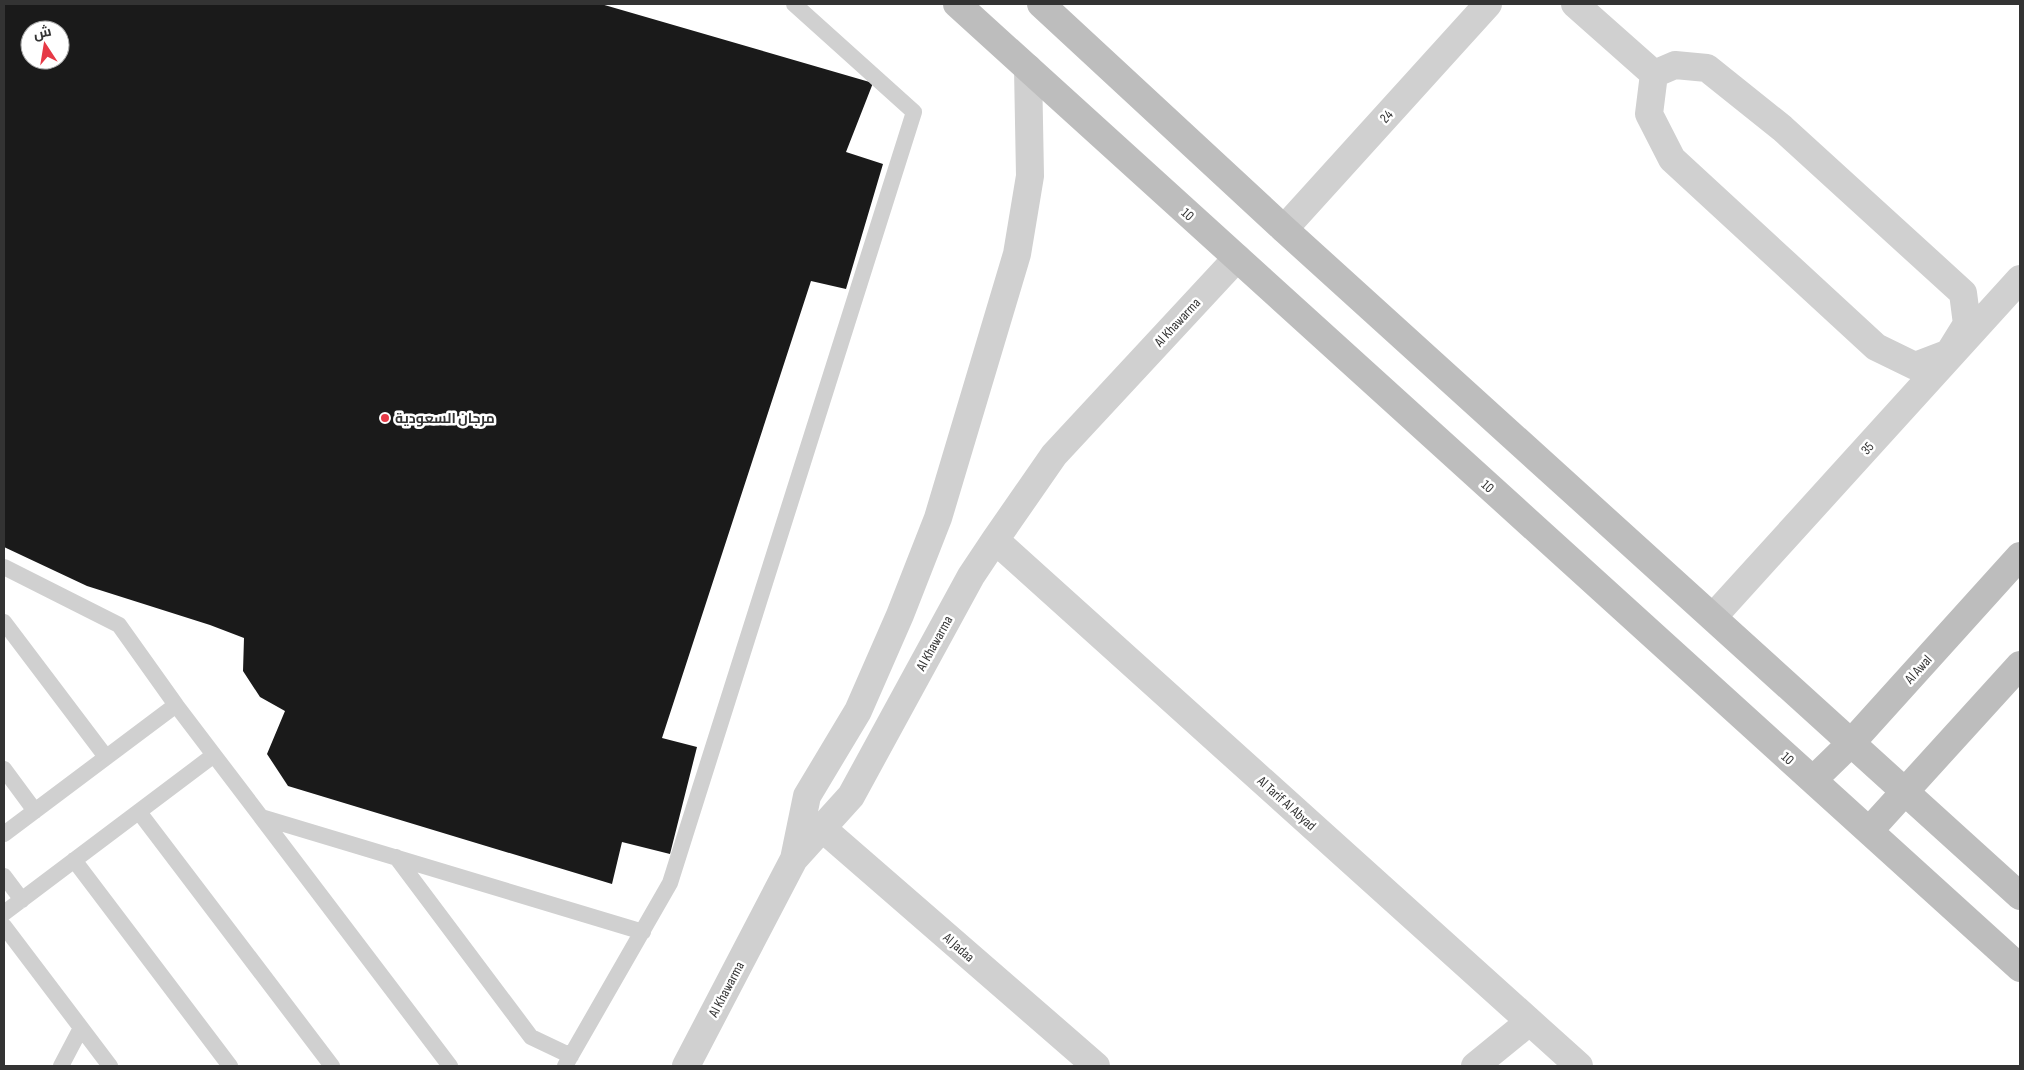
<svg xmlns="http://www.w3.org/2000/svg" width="2024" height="1070" font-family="'Sofia Sans Condensed',Cairo,sans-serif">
  <rect width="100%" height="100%" fill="#fff"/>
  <path fill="#1a1a1a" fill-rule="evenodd" d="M4,4H601L873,83L846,152L883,164L846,289L811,281L662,738L697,747L670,854L622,842L612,884L288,786L267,754L285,711L260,697L243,671L244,638L210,625L87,586L4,547ZM30,30H60V60H30Z"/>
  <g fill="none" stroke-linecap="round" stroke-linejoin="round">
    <path stroke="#d0d0d0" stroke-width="16" d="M4,567L119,625L176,705
      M4,622L106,757
      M214,755L450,1066
      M4,769L35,811
      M139,812L332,1066
      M261,817L643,932
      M4,834L176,705L214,755L4,913
      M396,857L531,1037L571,1056
      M74,860L230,1066
      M4,876L22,900
      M4,926L110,1066
      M61,1066L81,1028
      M565,1066L670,883L914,112L794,4"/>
    <path stroke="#d0d0d0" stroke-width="28" d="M1575,4L1654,74
      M1675,65L1707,68L1782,128L1963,293L1967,324L1949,353L1915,366L1876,347L1672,159L1649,114L1654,74Z
      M1284,229L1488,4
      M995,540L1579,1066
      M1713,617L2020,279
      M822,828L1096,1066
      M794,859L807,796L858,711L900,615L938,518L1017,254L1030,176L1028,68
      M686,1066L794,859L851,796L971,576L995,540L1054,455L1237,258
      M1475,1066L1529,1022"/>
    <path stroke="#bdbdbd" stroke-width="28" d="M957,4L2020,968
      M1041,4L1284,229L2020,896
      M1813,780L1851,743L2020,556
      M1869,831L2020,665"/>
  </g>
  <circle fill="#e63946" stroke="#fff" stroke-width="2" cx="385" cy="418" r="5"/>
  <g text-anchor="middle" stroke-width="5" stroke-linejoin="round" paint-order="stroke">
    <g font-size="14" fill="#333" stroke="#fff">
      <text transform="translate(1386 116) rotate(-48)" y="5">24</text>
      <text transform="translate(1188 214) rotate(42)" y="5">10</text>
      <text transform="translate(1177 322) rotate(-47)" y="5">Al Khawarma</text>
      <text transform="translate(1867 448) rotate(-48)" y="5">35</text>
      <text transform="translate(1488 486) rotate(42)" y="5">10</text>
      <text transform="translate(934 643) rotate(-61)" y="5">Al Khawarma</text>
      <text transform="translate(1918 669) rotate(-48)" y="5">Al Awal</text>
      <text transform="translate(1788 758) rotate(42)" y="5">10</text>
      <text transform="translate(1287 803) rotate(42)" y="5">Al Tarif Al Abyad</text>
      <text transform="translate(959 947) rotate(41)" y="5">Al Jadaa</text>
      <text transform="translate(726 989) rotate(-62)" y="5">Al Khawarma</text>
    </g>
    <g font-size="14" font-weight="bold" fill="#333" stroke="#fff" text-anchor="start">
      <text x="395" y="423">مرجان السعودية</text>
    </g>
  </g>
  <rect width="2024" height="1070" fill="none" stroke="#333333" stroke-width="10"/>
  <g transform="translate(45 45) rotate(348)"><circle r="24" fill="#ffffff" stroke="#adadad"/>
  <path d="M0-4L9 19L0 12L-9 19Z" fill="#e63946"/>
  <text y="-8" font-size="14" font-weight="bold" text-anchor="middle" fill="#333333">ش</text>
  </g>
</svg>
